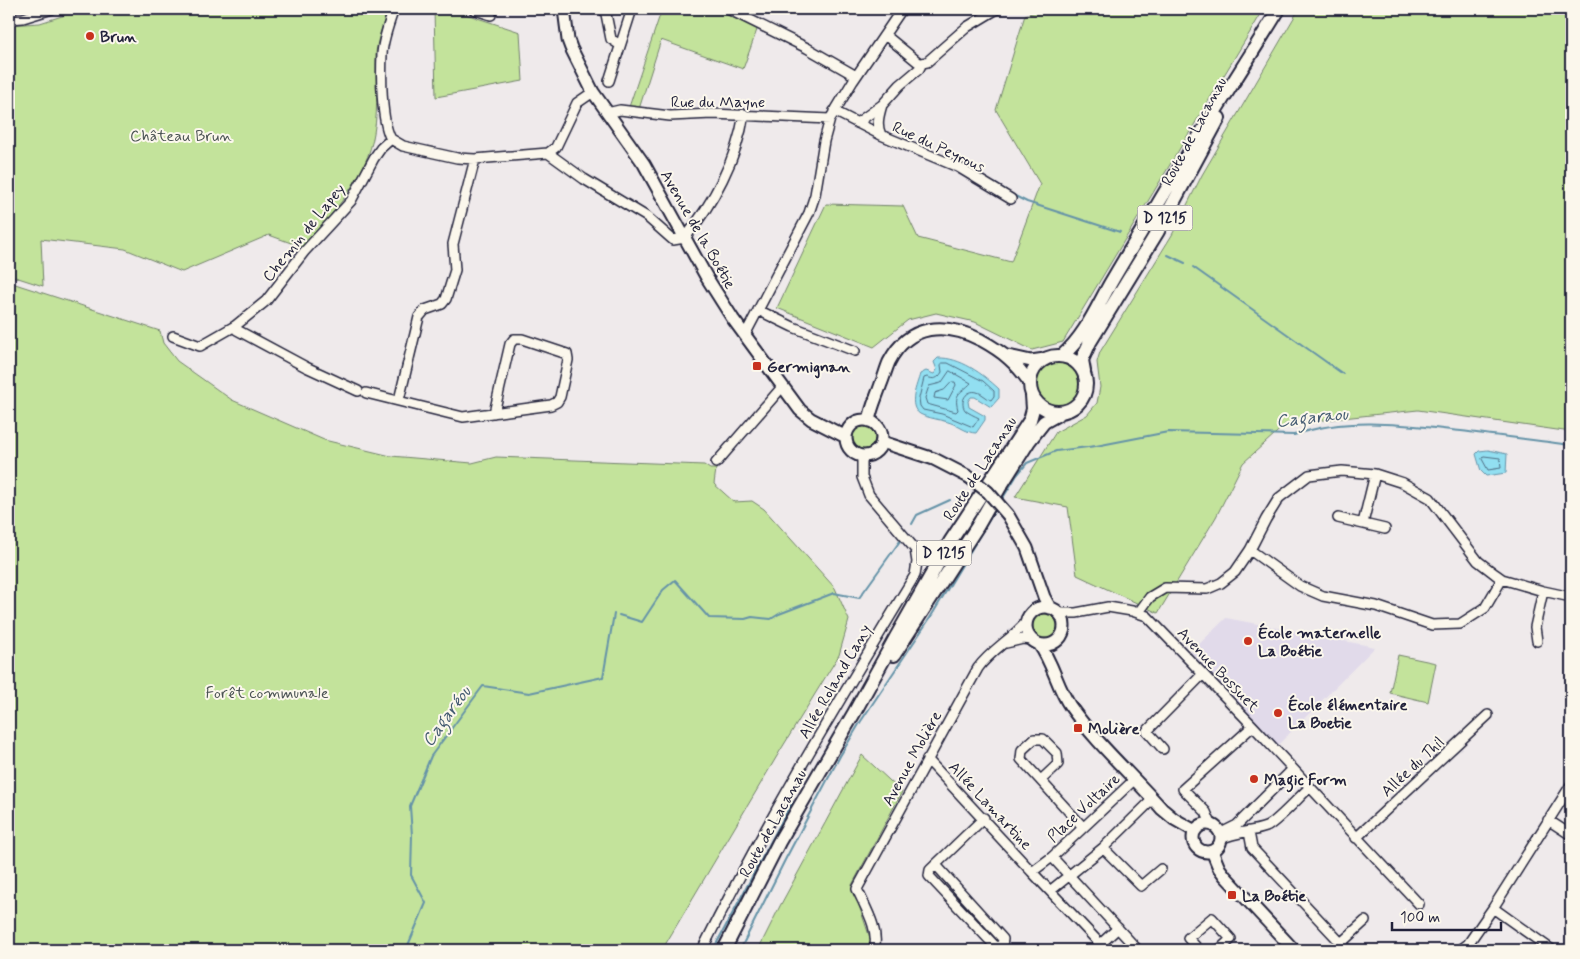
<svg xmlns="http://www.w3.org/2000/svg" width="1580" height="959" font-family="Mynerve,sans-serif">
  <rect width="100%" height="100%" fill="#efeaeb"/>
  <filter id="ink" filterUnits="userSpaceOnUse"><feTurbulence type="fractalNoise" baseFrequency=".02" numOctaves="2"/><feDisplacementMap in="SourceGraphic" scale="10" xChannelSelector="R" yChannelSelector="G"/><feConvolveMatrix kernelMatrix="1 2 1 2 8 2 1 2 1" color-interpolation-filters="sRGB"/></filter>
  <g filter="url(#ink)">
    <path fill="#e1daea" d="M1226,618L1375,647L1276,747L1191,652Z"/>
    <path fill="#c3e39b" stroke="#72826b" d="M84,9H388C384,22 377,39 376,53C375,79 379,106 374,133C368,175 331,217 302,247L269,235L182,272L125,249L41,239L43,286L9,275V25L40,23Z
      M434,9H450L520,32L523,81L436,97Z
      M662,9H726L758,27L743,69L661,40L639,109L629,107Z
      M1045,9H1264L1063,342L1032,350L975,322L936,313L908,320L874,347L777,308L826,204L903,206L918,238L1011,262L1040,184L996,110L1025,15Z
      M1299,9H1571V432L1418,410L1286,424L1243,463L1216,517L1158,613L1077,575L1068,507L1015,497L1056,432L1087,415L1097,403L1100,387L1097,362L1100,352L1172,235L1202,175Z
      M9,282L160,331L163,343L177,361L232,400L324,440L391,456L472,463L496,457L704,465L710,469H716L714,484L734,502L752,501L764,509L835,588L849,620L839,655L780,751L662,950H561L549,945L547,950H9Z
      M1035 385a22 22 0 1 1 44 0a22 22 0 1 1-44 0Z
      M851 438a12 12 0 1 1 24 0a12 12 0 1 1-24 0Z
      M1033 626a12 12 0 1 1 24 0a12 12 0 1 1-24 0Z
      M1398,655L1436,663L1428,702L1390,693Z
      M862,755L902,792L852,885L871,941L866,950H758L780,906Z"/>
    <path fill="#92dff1" stroke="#6593a8" d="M938,358C960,357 983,374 999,389V398L991,407L975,397H971L968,401L969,407L985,416V420L976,433C967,433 959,426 951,423C943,420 927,418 920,414C907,406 917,385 920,374L926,371L934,374L937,370L934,362Z
      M1488,450L1507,454L1506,473L1486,476L1481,471L1476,454L1479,451Z"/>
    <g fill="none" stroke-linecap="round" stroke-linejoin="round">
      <path stroke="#4f6e84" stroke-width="1" d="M943,363H948L983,381L994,391V396L991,400C986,398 982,393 977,392C967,389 959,401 965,410C968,413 975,416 979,418L973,427L942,414L923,410L920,406L919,398L924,378L927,377C934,380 938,379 942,372L941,365Z
        M950,371L971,383C962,393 953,392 958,410L956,412L927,404L925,398L929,386L941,383Z
        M952,382H955L956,385L948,400L934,398L935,393L944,390Z
        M1484,456L1500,458L1501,468L1488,470L1482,459Z"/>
      <path stroke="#6593a8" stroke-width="2" d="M994,183L1007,191
        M1013,195L1027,202L1120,232
        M1168,255L1185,263
        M1193,267L1343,374
        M1001,501L1017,475L1027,463L1056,451L1096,446L1168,432L1294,435C1347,416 1406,425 1461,431C1498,436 1535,440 1571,445
        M912,524L917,515L950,500
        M619,615L642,622L663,590L675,580L709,618L745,619L752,617L771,619L779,614L834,593L859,598L900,541
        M406,950L426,903L411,875L412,835L410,806L431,756L483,686L529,693L603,677L614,614
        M713,950L792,802
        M740,950L785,860L840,756L861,721L930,618L997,507"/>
      <g stroke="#22223b" stroke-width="12">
        <path id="minor" d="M473,9L491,15
          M605,9L611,39L620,45
          M728,9L807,48L856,76
          M9,19L23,18L52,9
          M885,35L918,62L922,63
          M609,81L632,9
          M834,111L881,135L958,167L1011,199
          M607,113L620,110L670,116L712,114L830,119
          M857,123L882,105L900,85L919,69L922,63L927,62L967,27L997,9
          M881,135C876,125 879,115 882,105
          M391,139C381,121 381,75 382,54C383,39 389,23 394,9
          M548,153L584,179L647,217L673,240L685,238C713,203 737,159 744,114
          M758,310L793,327L855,351
          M235,326L237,330L306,367L358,391
          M745,335L809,213L815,195L824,141L830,119L853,81L902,9
          M173,336L200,346L235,326L266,301L304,252L351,201L374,158L381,148L391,139L403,146L457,158L475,159L548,153L556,147L577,103L593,92
          M366,393L463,417L551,405L557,402L560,397L568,360L567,354L522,339H514L510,344L494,413
          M399,400L419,317L425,310L442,304L446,299L455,270L453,244L475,159
          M716,463L783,386
          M1338,518L1385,529
          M1363,523L1375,474
          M1250,550L1300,586L1323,596L1376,606L1432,625L1460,624L1485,608L1502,579
          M1139,612L1150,597L1165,588L1207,589L1221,583L1235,572L1250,550L1266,519L1279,498L1309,475L1342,471L1375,474L1403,483L1430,498L1478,561L1495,574L1502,579L1543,591L1571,597
          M1058,613H1076L1108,607L1132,611L1147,616L1253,726L1419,904
          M1537,641L1535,627L1543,591
          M1006,643L1023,639L1032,640
          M1163,749L1147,731L1203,674
          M927,759L1032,872
          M1041,780L1058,764L1057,753L1043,739H1034L1022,750L1021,759L1083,827
          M1548,820L1571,835
          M1211,824L1206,812L1183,789L1253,726
          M1225,831L1237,825L1292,770
          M1249,832L1252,848L1341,943L1365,921
          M1356,838L1488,715
          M1221,839C1237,831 1249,833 1266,827C1276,823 1300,796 1309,788
          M1103,848L1141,886L1161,869
          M1052,857L1135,779
          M936,865L1003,939L1002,947L995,946L929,876L930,870L984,818
          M1050,891L1103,848L1153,799
          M1493,908L1552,950
          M702,950C766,821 841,698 915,575L917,562L915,549L869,495L862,477V457
          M874,950C880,930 865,907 857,889L978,668C991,650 1012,639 1026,622
          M1094,950L1118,928
          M1106,950L1032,872L1052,857L1137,949L1136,950
          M1199,950L1188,938L1212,918L1231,939L1219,950
          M1460,950L1468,944L1493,908L1571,785"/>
      </g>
      <g stroke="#22223b" stroke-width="15">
        <path id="secondary" d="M564,9L568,40L571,48L593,92L644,164L707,278L733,319L800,410L811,419L846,437
          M1008,356L1031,361L1045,359
          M846 438a18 18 0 1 1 36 0a18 18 0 1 1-36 0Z
          M869,421C871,408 877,396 881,384C884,377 886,369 889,362C909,323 946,322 981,340C1003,352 1016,363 1030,383
          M882,442L934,459L969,477
          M1008,515L1027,548L1044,597L1050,608
          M1026 626a19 19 0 1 1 38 0a19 19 0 1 1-38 0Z
          M1039,644C1053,663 1057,687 1070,706C1096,743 1132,775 1162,809L1174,819L1195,831
          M1193 838a14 14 0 1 1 28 0a14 14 0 1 1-28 0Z
          M1212,851L1219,868L1225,876L1294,950"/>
      </g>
      <g stroke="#22223b" stroke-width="16">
        <path id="primary" d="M1030 384a28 28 0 1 1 56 0a28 28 0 1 1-56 0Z
          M1062,356C1085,336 1096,309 1110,284C1125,258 1140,234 1155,209C1195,141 1238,76 1279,9
          M1084,371L1082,360L1090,342L1158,231L1219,118
          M894,655L977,527L1000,487L1029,441L1044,422L1060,413
          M724,950L779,842L854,713L896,637L950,542L1030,420L1033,409L1032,395"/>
      </g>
      <use href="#minor" stroke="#fbf7ec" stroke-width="9"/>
      <use href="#secondary" stroke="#fbf7ec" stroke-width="11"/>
      <use href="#primary" stroke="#fbf7ec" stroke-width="12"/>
      <g stroke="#22223b" stroke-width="15" stroke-linecap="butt">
        <path id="secondary-bridge" d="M969,477L988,492L1008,515"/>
      </g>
      <use href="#secondary-bridge" stroke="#fbf7ec" stroke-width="11"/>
    </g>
  </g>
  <g fill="#c8321e" stroke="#fbf7ec" stroke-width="2">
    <circle cx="90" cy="36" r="5"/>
    <rect x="752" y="361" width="10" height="10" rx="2.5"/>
    <circle cx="1248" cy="641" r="5"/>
    <circle cx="1278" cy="713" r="5"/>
    <rect x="1073" y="723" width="10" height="10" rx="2.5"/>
    <circle cx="1254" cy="779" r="5"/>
    <rect x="1227" y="890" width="10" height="10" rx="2.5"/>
  </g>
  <g text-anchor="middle" stroke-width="4" stroke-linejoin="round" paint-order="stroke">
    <g fill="#fbf7ec" stroke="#636270" stroke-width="1">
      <rect x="1137.5" y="205.5" width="55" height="25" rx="4"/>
      <rect x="916.5" y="540.5" width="55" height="25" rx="4"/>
    </g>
    <g font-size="15" font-weight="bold" fill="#22223b">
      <text x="1165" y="223">D 1215</text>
      <text x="944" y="558">D 1215</text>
    </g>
    <g font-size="16" font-weight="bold" fill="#22223b" stroke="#fbf7ec" text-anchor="start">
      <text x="100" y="42">Brun</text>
      <text x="767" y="372">Germignan</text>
      <text x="1258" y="638">École maternelle<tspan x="1258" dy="18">La Boétie</tspan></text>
      <text x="1288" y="710">École élémentaire<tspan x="1288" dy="18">La Boetie</tspan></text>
      <text x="1088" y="734">Molière</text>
      <text x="1264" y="785">Magic Form</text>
      <text x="1242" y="901">La Boétie</text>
    </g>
    <g font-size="16" fill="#22223b" stroke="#fbf7ec">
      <text x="718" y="107">Rue du Mayne</text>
      <text transform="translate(1193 131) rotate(-62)" y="6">Route de Lacanau</text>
      <text transform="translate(939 146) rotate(25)" y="6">Rue du Peyrous</text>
      <text transform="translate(699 229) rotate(60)" y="6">Avenue de la Boétie</text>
      <text transform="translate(303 232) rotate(-51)" y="6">Chemin de Lapey</text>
      <text transform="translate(979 468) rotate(-57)" y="6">Route de Lacanau</text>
      <text transform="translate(1219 669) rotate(46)" y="6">Avenue Bossuet</text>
      <text transform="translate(834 681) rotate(-60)" y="6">Allée Roland Cany</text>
      <text transform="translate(911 758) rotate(-61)" y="6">Avenue Molière</text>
      <text transform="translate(1412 766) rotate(-43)" y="6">Allée du Thil</text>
      <text transform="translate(991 805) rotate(47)" y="6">Allée Lamartine</text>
      <text transform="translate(1083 807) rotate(-43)" y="6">Place Voltaire</text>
      <text transform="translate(772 823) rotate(-61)" y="6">Route de Lacanau</text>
    </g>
    <g font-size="16" fill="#4a5253" stroke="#fbf7ec">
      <text x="181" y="141">Château Brun</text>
      <text x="267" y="698">Forêt communale</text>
    </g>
    <g font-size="18" font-style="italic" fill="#445b72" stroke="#fbf7ec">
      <text transform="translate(1312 417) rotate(-6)" y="6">Cagaraou</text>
      <text transform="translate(446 716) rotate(-54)" y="6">Cagaréou</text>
    </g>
  </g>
  <rect width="1580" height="959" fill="none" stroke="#fbf7ec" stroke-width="30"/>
  <rect x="15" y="15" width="1550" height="929" fill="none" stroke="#22223b" stroke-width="2" filter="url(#ink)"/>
  <path d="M1392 922v8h109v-8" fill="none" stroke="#22223b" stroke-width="2.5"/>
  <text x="1400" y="922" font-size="15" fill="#22223b" stroke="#fbf7ec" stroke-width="4" paint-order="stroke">100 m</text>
</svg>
